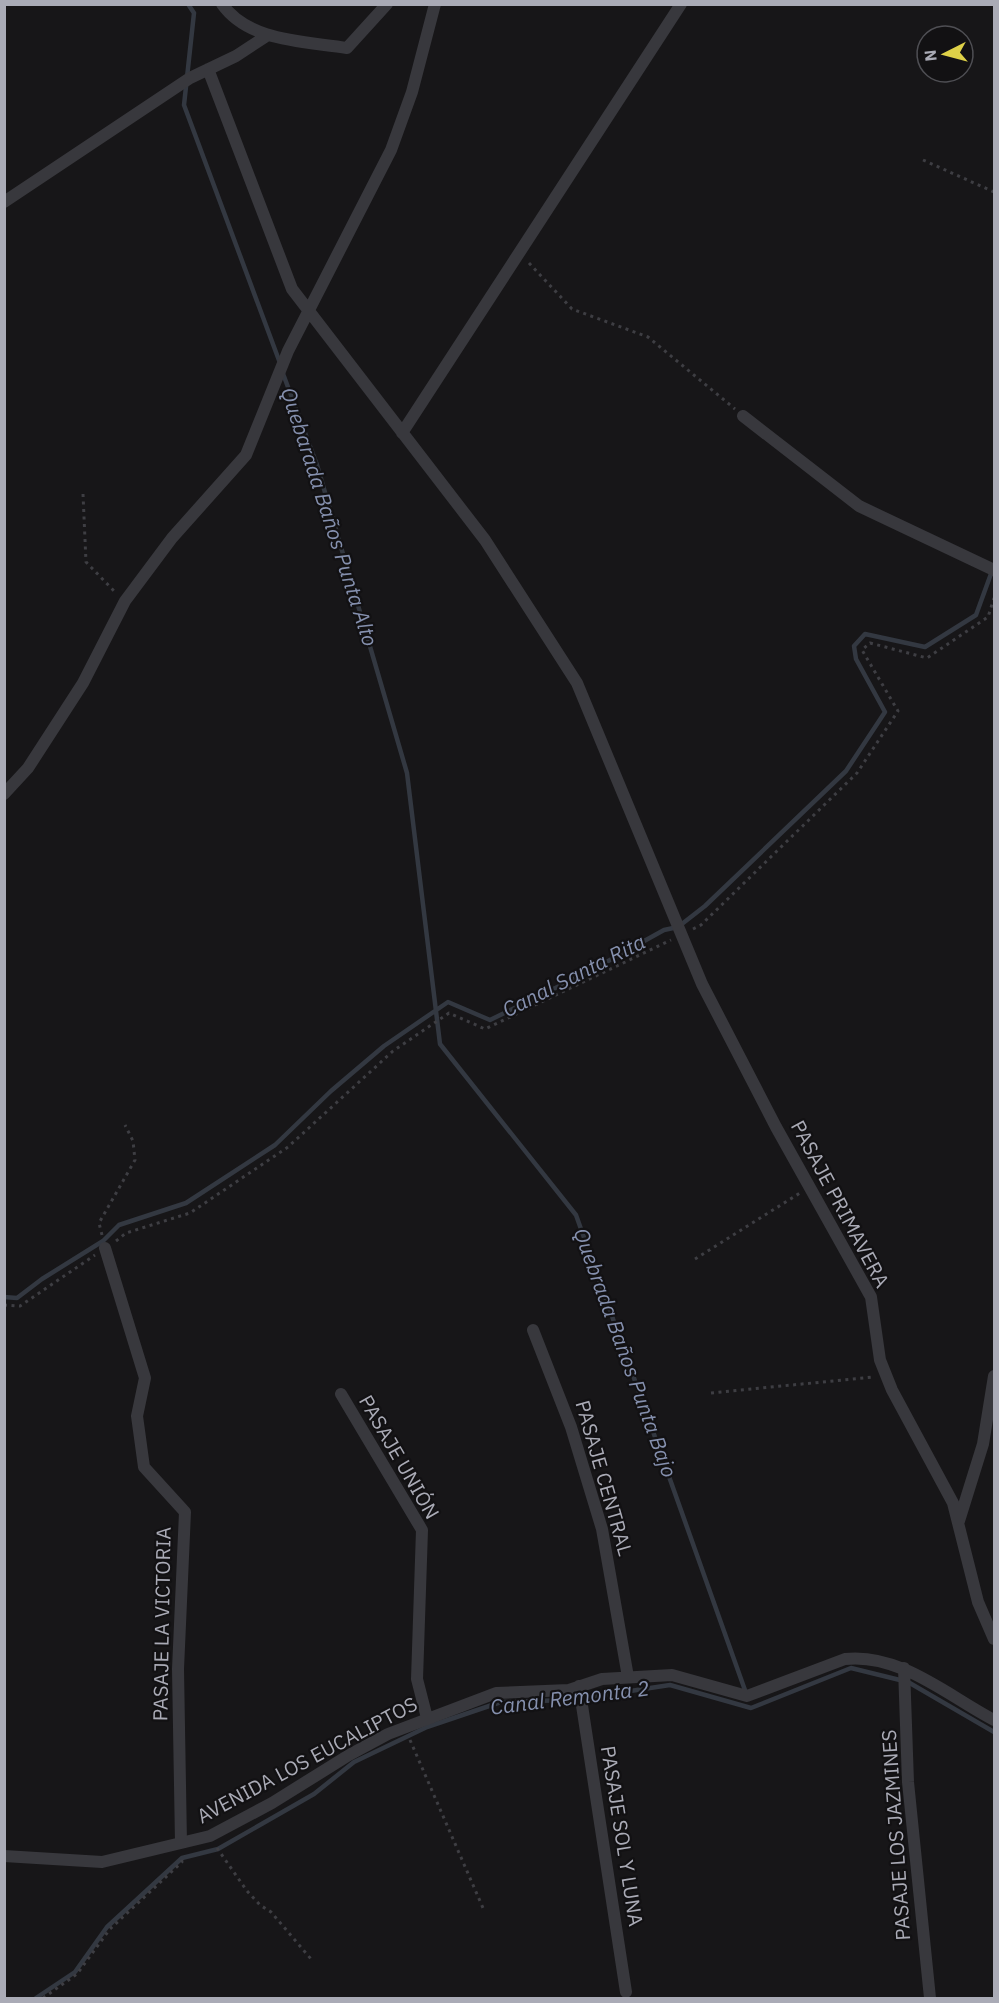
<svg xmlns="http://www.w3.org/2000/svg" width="999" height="2003" font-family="'IBM Plex Sans',sans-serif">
  <rect width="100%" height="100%" fill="#171618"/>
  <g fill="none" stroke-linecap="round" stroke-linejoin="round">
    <path stroke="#333841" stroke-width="4.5" d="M188,4L194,13L184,105L280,363
      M282,371L317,465L407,773L440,1044L576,1215L746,1693
      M4,1297L17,1298L42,1279L103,1241L119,1225L186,1203L275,1145L331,1091L384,1046L448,1002L490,1020L592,970L664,930L678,927L705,906L846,771L885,712L856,659L854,646L865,634L925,647L976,615L992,571
      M36,1998L75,1972L107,1927L182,1858L218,1849L314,1794L354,1762L427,1727L501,1702L571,1700L670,1685L751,1708L851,1668L908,1682L994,1732"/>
    <path stroke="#3e3e43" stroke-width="3" stroke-dasharray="3 4.5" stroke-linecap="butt" d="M923,160L994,192
      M529,263L572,309L648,337L735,409
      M83,494L86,562L115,592
      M693,929L701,925L857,773L898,711L862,650L870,643L927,658L988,617L994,598
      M102,1235L99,1223L135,1160L133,1141L125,1125
      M116,1241L126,1233L190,1213L288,1147L393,1051L449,1013L485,1029L671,940
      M695,1259L800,1193
      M4,1305L20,1306L95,1255
      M711,1393L873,1377
      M410,1740L483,1908
      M217,1848L247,1891L260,1905L271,1912L311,1959
      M43,1998L77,1974L110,1929L182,1862L181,1856"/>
    <path stroke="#38383d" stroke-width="12" d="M222,4C249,42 304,41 347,48L387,4
      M208,69L292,289L485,540L577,683L702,984L776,1127L871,1297L880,1360L892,1390L953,1503L978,1602L994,1639
      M4,202L190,78L236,56L268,35
      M743,416L859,506L994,570
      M402,433L681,4
      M4,794L28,768L83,683L125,601L172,538L246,455L288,351L391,150L412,92L435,4
      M105,1248L145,1378L137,1416L144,1467L185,1512L178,1669L181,1843
      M533,1330L571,1427L602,1529L628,1677
      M341,1394L422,1530L417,1679L427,1718
      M959,1521L983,1444L994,1376
      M904,1668L908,1782L930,1998
      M579,1686L626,1992
      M4,1856L102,1862L210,1836L272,1803L349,1755L388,1734L496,1693L569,1690L602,1679L672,1675L747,1696L845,1659C900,1653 948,1696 994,1720"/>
  </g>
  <g text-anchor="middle" stroke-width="4.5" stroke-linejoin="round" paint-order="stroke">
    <g font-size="20" fill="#aaabb6" stroke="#121113">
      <text transform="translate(840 1204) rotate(62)" y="7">PASAJE PRIMAVERA</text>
      <text transform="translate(399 1457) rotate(60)" y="7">PASAJE UNIÓN</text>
      <text transform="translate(604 1478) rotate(74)" y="7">PASAJE CENTRAL</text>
      <text transform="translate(162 1624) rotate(-89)" y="7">PASAJE LA VICTORIA</text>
      <text transform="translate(307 1760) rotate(-28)" y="7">AVENIDA LOS EUCALIPTOS</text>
      <text transform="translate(896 1835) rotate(-94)" y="7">PASAJE LOS JAZMINES</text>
      <text transform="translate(622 1836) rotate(81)" y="7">PASAJE SOL Y LUNA</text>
    </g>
    <g font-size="21" font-style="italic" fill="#8590ae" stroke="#121113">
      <text transform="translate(329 517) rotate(72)" y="7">Quebarada Baños Punta Alto</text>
      <text transform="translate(574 976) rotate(-27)" y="7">Canal Santa Rita</text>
      <text transform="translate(625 1353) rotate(70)" y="7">Quebrada Baños Punta Bajo</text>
      <text transform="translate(570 1698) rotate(-7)" y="7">Canal Remonta 2</text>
    </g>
  </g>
  <rect width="999" height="2003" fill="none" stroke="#aaabb6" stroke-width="12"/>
  <g transform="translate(945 54) rotate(264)"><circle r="28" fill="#121113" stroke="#4f4f54" stroke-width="1.5"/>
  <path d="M0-4.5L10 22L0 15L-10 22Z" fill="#ded148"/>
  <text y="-9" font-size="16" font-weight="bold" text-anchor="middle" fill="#aaabb6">N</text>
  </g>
</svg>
